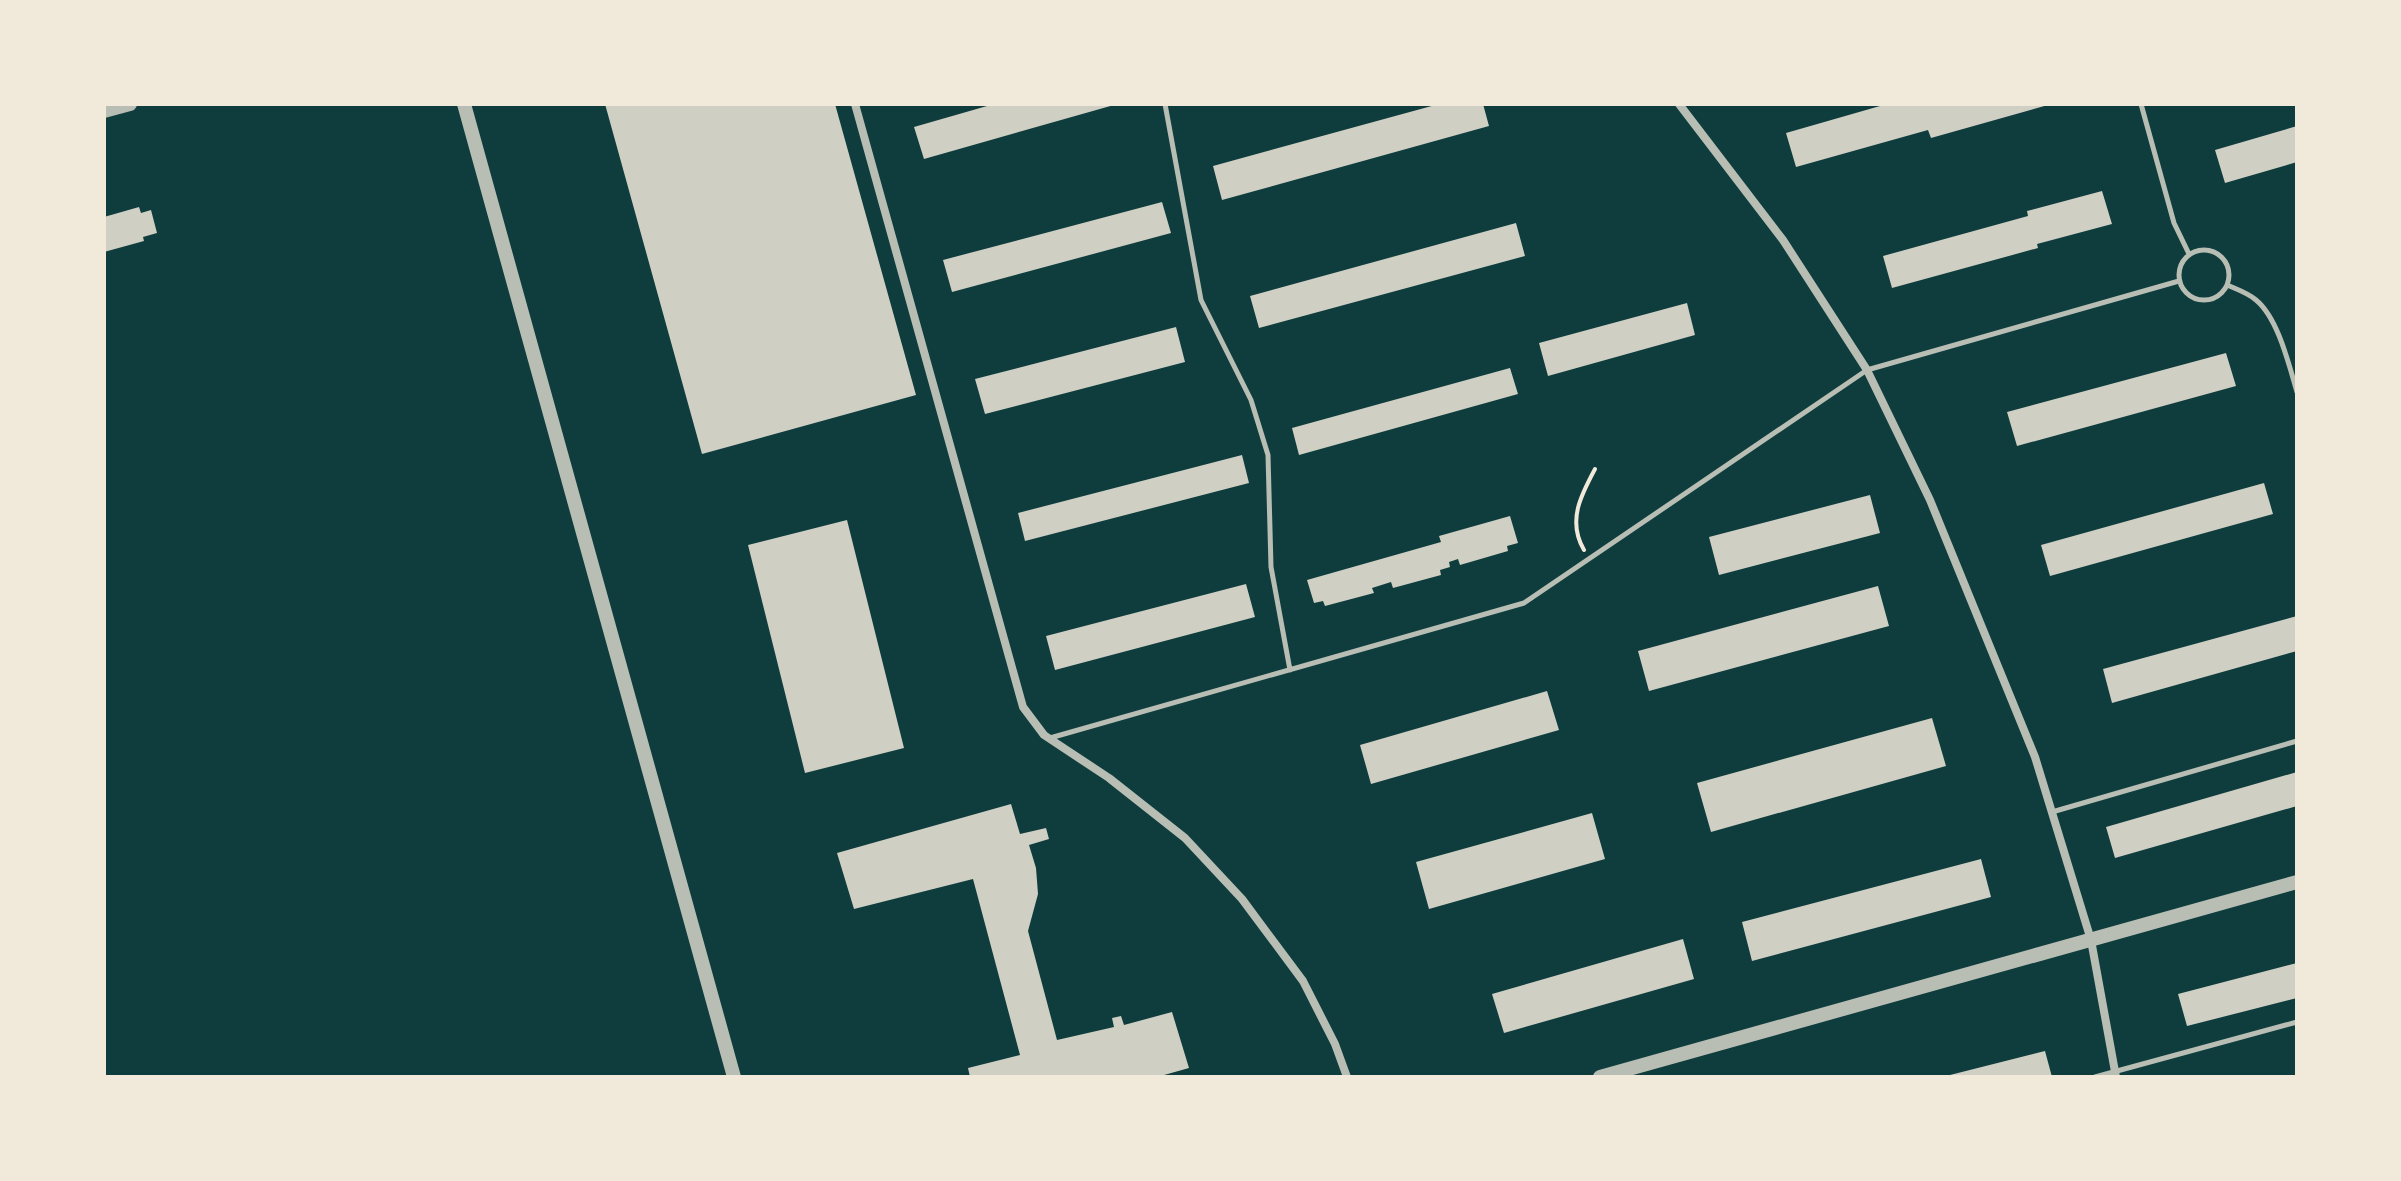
<svg xmlns="http://www.w3.org/2000/svg" width="2401" height="1181" font-family="Cabin,sans-serif">
  <rect width="100%" height="100%" fill="#0f3d3e"/>
  <path fill="#cfcfc3" d="M605,104H835L916,395L702,454Z
    M994,104H1114V105L924,159L914,127Z
    M1439,104H1483L1489,126L1222,200L1213,166Z
    M1887,104H2048V105L1931,138L1928,130L1796,167L1786,133Z
    M2297,126V162L2225,183L2215,150Z
    M2102,191L2112,224L2037,244L2038,248L1892,288L1883,256L2028,216L2027,211Z
    M1162,202L1171,233L952,292L943,260Z
    M139,207L141,213L151,210L157,233L143,237L144,241L104,252V217Z
    M1516,223L1525,256L1259,328L1250,296Z
    M1687,303L1695,335L1548,376L1539,343Z
    M1176,327L1185,362L985,414L975,379Z
    M2226,353L2236,386L2017,446L2007,412Z
    M1510,368L1518,394L1299,455L1292,428Z
    M1242,455L1249,483L1025,541L1018,513Z
    M2264,483L2273,514L2050,576L2041,545Z
    M1870,495L1880,533L1719,575L1709,537Z
    M1510,516L1518,543L1507,546L1508,551L1460,565L1458,559L1449,562L1450,567L1440,570L1441,575L1393,588L1391,582L1372,588L1374,593L1325,606L1323,601L1314,603L1307,580L1441,542L1439,536Z
    M847,520L904,748L805,773L748,545Z
    M1246,584L1255,617L1055,670L1046,636Z
    M1878,586L1889,626L1649,691L1638,651Z
    M2297,616V651L2112,703L2103,669Z
    M1547,691L1559,730L1371,784L1360,745Z
    M1932,718L1946,766L1711,832L1697,783Z
    M2297,772V806L2115,858L2106,827Z
    M1011,804L1020,834L1046,828L1049,839L1029,845L1036,868L1038,894L1028,931L1057,1040L1114,1027L1112,1018L1121,1016L1124,1025L1172,1012L1189,1068L1157,1077H970L968,1068L1020,1055L973,879L854,909L837,853Z
    M1592,813L1605,859L1429,909L1416,862Z
    M1981,859L1991,897L1752,961L1742,922Z
    M1683,939L1694,979L1504,1033L1492,994Z
    M2297,963V998L2187,1026L2178,994Z
    M2045,1051L2052,1077H1946V1076Z"/>
  <g fill="none" stroke-linecap="round" stroke-linejoin="round">
    <path stroke="#f1e9da" stroke-width="4" d="M1584,550C1567,521 1581,495 1595,469"/>
    <path stroke="#b8beb3" stroke-width="5" d="M1165,104L1201,300L1251,400L1268,455L1271,567L1290,670
      M2141,104L2174,223L2189,254
      M2179 275a25 25 0 1 1 50 0a25 25 0 1 1-50 0Z
      M2227,285C2236,289 2248,293 2256,300C2278,318 2289,365 2297,392
      M1050,738L1524,603L1867,370L2179,281
      M2052,812L2297,741
      M2095,1077L2297,1022"/>
    <path stroke="#b8beb3" stroke-width="8" d="M855,104L1023,707L1044,735L1109,778L1185,838L1242,899L1303,981L1335,1044L1347,1077
      M1679,104L1783,240L1867,370L1930,500L2035,757L2091,940L2116,1077"/>
    <path stroke="#b8beb3" stroke-width="14" d="M464,104L734,1077
      M104,111L130,104
      M1600,1077L2297,882"/>
  </g>
  <rect width="2401" height="1181" fill="none" stroke="#f1e9da" stroke-width="212"/>
</svg>
